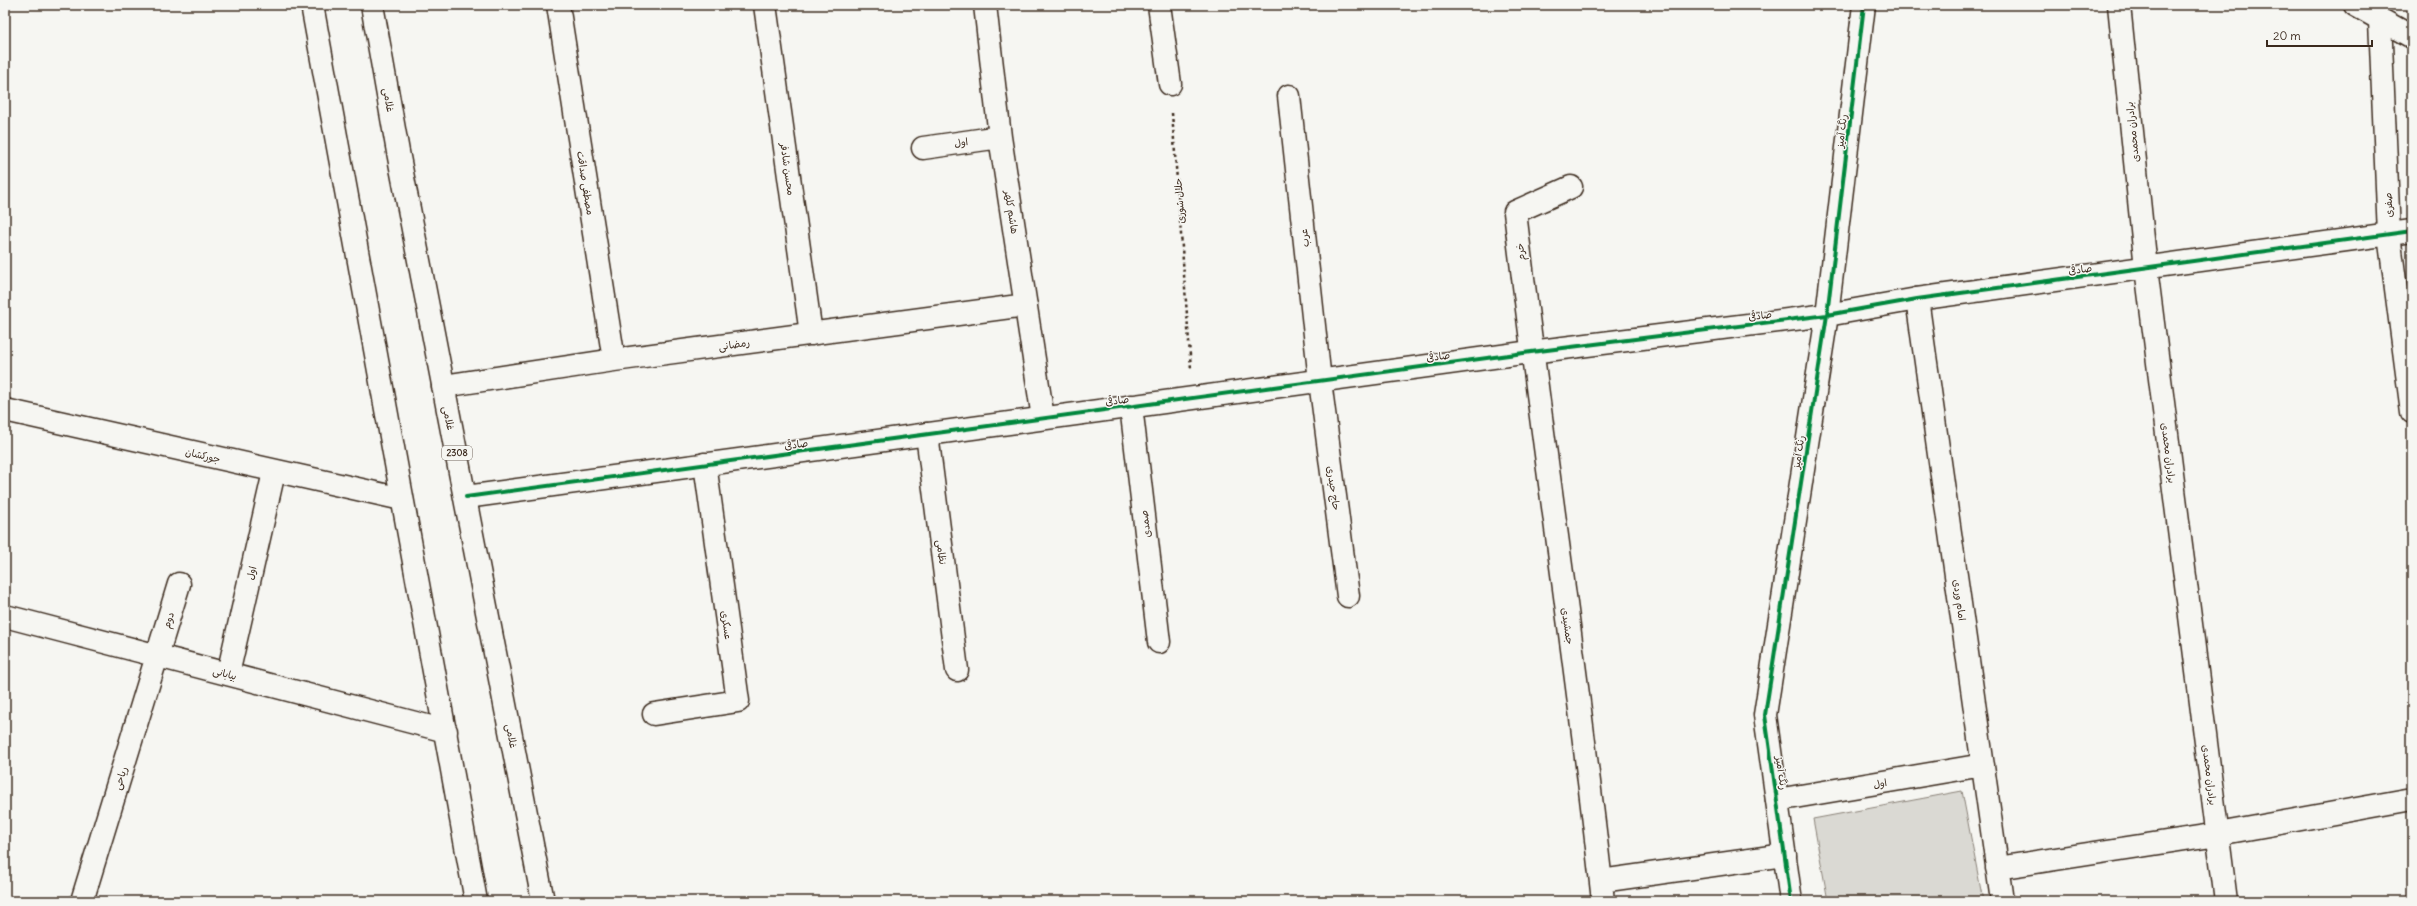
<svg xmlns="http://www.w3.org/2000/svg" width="2417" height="906" font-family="Delius,'Playpen Sans Arabic',sans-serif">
  <rect width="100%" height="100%" fill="#f6f6f2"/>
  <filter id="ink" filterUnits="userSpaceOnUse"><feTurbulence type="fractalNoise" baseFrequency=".025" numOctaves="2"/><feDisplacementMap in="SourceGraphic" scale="8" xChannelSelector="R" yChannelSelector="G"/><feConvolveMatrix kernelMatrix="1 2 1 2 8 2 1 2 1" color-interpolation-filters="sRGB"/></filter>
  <g filter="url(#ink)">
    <path fill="#dad9d3" stroke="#8a8278" d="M1962,791L1983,901H1828L1813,819Z"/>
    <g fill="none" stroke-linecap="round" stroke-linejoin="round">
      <g stroke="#3b2a1e" stroke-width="25">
        <path id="minor" d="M558,5L614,360
          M765,5L811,334
          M985,5L1000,137L1043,418
          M1159,5L1170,84
          M2119,5L2146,268L2226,901
          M2380,20L2389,235L2412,412
          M1289,96L1320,381L1348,596
          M923,148L1000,137
          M1571,187L1515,212C1542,442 1578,671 1603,901
          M1917,299L2002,901
          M443,386L614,360L1026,305
          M1131,406L1159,642
          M5,410L402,499
          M927,434L957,670
          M5,616L446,731
          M228,674L274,472
          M654,714L738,701L705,464
          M1777,800L1983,765
          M1997,868L2218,834L2412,799
          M1601,881L1785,855
          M82,901L179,584"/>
      </g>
      <g stroke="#3b2a1e" stroke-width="25">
        <path id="tertiary" d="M2355,5L2412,37
          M466,497L1531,352L1827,315L1917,299L2412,231
          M1791,901L1765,715L1827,315L1864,5"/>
      </g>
      <g stroke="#3b2a1e" stroke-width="25">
        <path id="primary" d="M312,5L476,901
          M372,5L398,152L543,901"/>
      </g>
      <path stroke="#3b2a1e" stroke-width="2.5" stroke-dasharray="3 3" stroke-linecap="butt" d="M1172,113L1191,369"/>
      <use href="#minor" stroke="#f6f6f2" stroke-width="22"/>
      <use href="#tertiary" stroke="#f6f6f2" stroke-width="22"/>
      <use href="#primary" stroke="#f6f6f2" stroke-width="22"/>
      <g stroke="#f6f6f2" stroke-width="6">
        <path id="cycleway" d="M466,497L1531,352L1827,315L1917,299L2412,231
          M1791,901L1765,715L1827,315L1864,5"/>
      </g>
      <use href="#cycleway" stroke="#00873e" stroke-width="4"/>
    </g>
  </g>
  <g text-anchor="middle" stroke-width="3" stroke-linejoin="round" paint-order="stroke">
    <rect fill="#f6f6f2" stroke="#73675e" stroke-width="1" x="442" y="446" width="30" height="14" rx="3"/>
    <g font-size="9" font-weight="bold" fill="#3b2a1e">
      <text x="457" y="456">2308</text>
    </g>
    <g font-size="10" fill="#3b2a1e" stroke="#f6f6f2">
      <text transform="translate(389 100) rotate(80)" y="4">غلامی</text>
      <text transform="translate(1841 131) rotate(-83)" y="4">رنگ آمیز</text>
      <text transform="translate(2132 132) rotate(-96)" y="4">برادران محمدی</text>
      <text transform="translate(961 142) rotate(-8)" y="4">اول</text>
      <text transform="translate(788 169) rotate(82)" y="4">محسن شادفر</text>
      <text transform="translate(586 183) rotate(81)" y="4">مصطفی صداقت</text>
      <text transform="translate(1179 201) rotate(-94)" y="4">حلال شوری</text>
      <text transform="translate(2388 205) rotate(-92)" y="4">صفری</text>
      <text transform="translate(1012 212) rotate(81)" y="4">هاشم کلهر</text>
      <text transform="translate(1304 238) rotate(-96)" y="4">عرب</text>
      <text transform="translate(1520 252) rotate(-97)" y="4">خرم</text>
      <text transform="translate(2080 269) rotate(-8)" y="4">صادقی</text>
      <text transform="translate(1760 315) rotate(-7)" y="4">صادقی</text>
      <text transform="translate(734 344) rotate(-8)" y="4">رمضانی</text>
      <text transform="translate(1438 356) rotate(-8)" y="4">صادقی</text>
      <text transform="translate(1117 400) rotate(-8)" y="4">صادقی</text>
      <text transform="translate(449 418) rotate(78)" y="4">غلامی</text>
      <text transform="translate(796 444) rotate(-8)" y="4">صادقی</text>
      <text transform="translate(1798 452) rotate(-81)" y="4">رنگ آمیز</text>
      <text transform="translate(2169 453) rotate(83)" y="4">برادران محمدی</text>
      <text transform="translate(203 455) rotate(13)" y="4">جورکشان</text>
      <text transform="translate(1334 488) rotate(82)" y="4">حاج حیدری</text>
      <text transform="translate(1145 524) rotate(-97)" y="4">صمدی</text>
      <text transform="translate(942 552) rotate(83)" y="4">نظامی</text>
      <text transform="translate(251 573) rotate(-77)" y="4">اول</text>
      <text transform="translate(1960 600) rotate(82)" y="4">امام وردی</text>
      <text transform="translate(168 620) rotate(-74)" y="4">دوم</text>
      <text transform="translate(727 625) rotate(82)" y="4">عسکری</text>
      <text transform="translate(1568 626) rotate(82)" y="4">جمشیدی</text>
      <text transform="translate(225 673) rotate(15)" y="4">بیابانی</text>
      <text transform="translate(512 736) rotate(79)" y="4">غلامی</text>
      <text transform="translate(1782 773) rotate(82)" y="4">رنگ آمیز</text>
      <text transform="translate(2210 775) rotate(83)" y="4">برادران محمدی</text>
      <text transform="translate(120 778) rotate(-73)" y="4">ریاحی</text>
      <text transform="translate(1880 783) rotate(-10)" y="4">اول</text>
    </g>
  </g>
  <rect width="2417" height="906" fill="none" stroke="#f6f6f2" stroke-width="20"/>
  <rect x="10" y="10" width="2397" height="886" fill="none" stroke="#3b2a1e" stroke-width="1.5" filter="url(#ink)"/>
  <path d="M2267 40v6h105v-6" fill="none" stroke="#3b2a1e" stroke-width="2"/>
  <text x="2273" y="40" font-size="12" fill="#3b2a1e" stroke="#f6f6f2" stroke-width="3" paint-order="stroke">20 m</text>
</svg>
